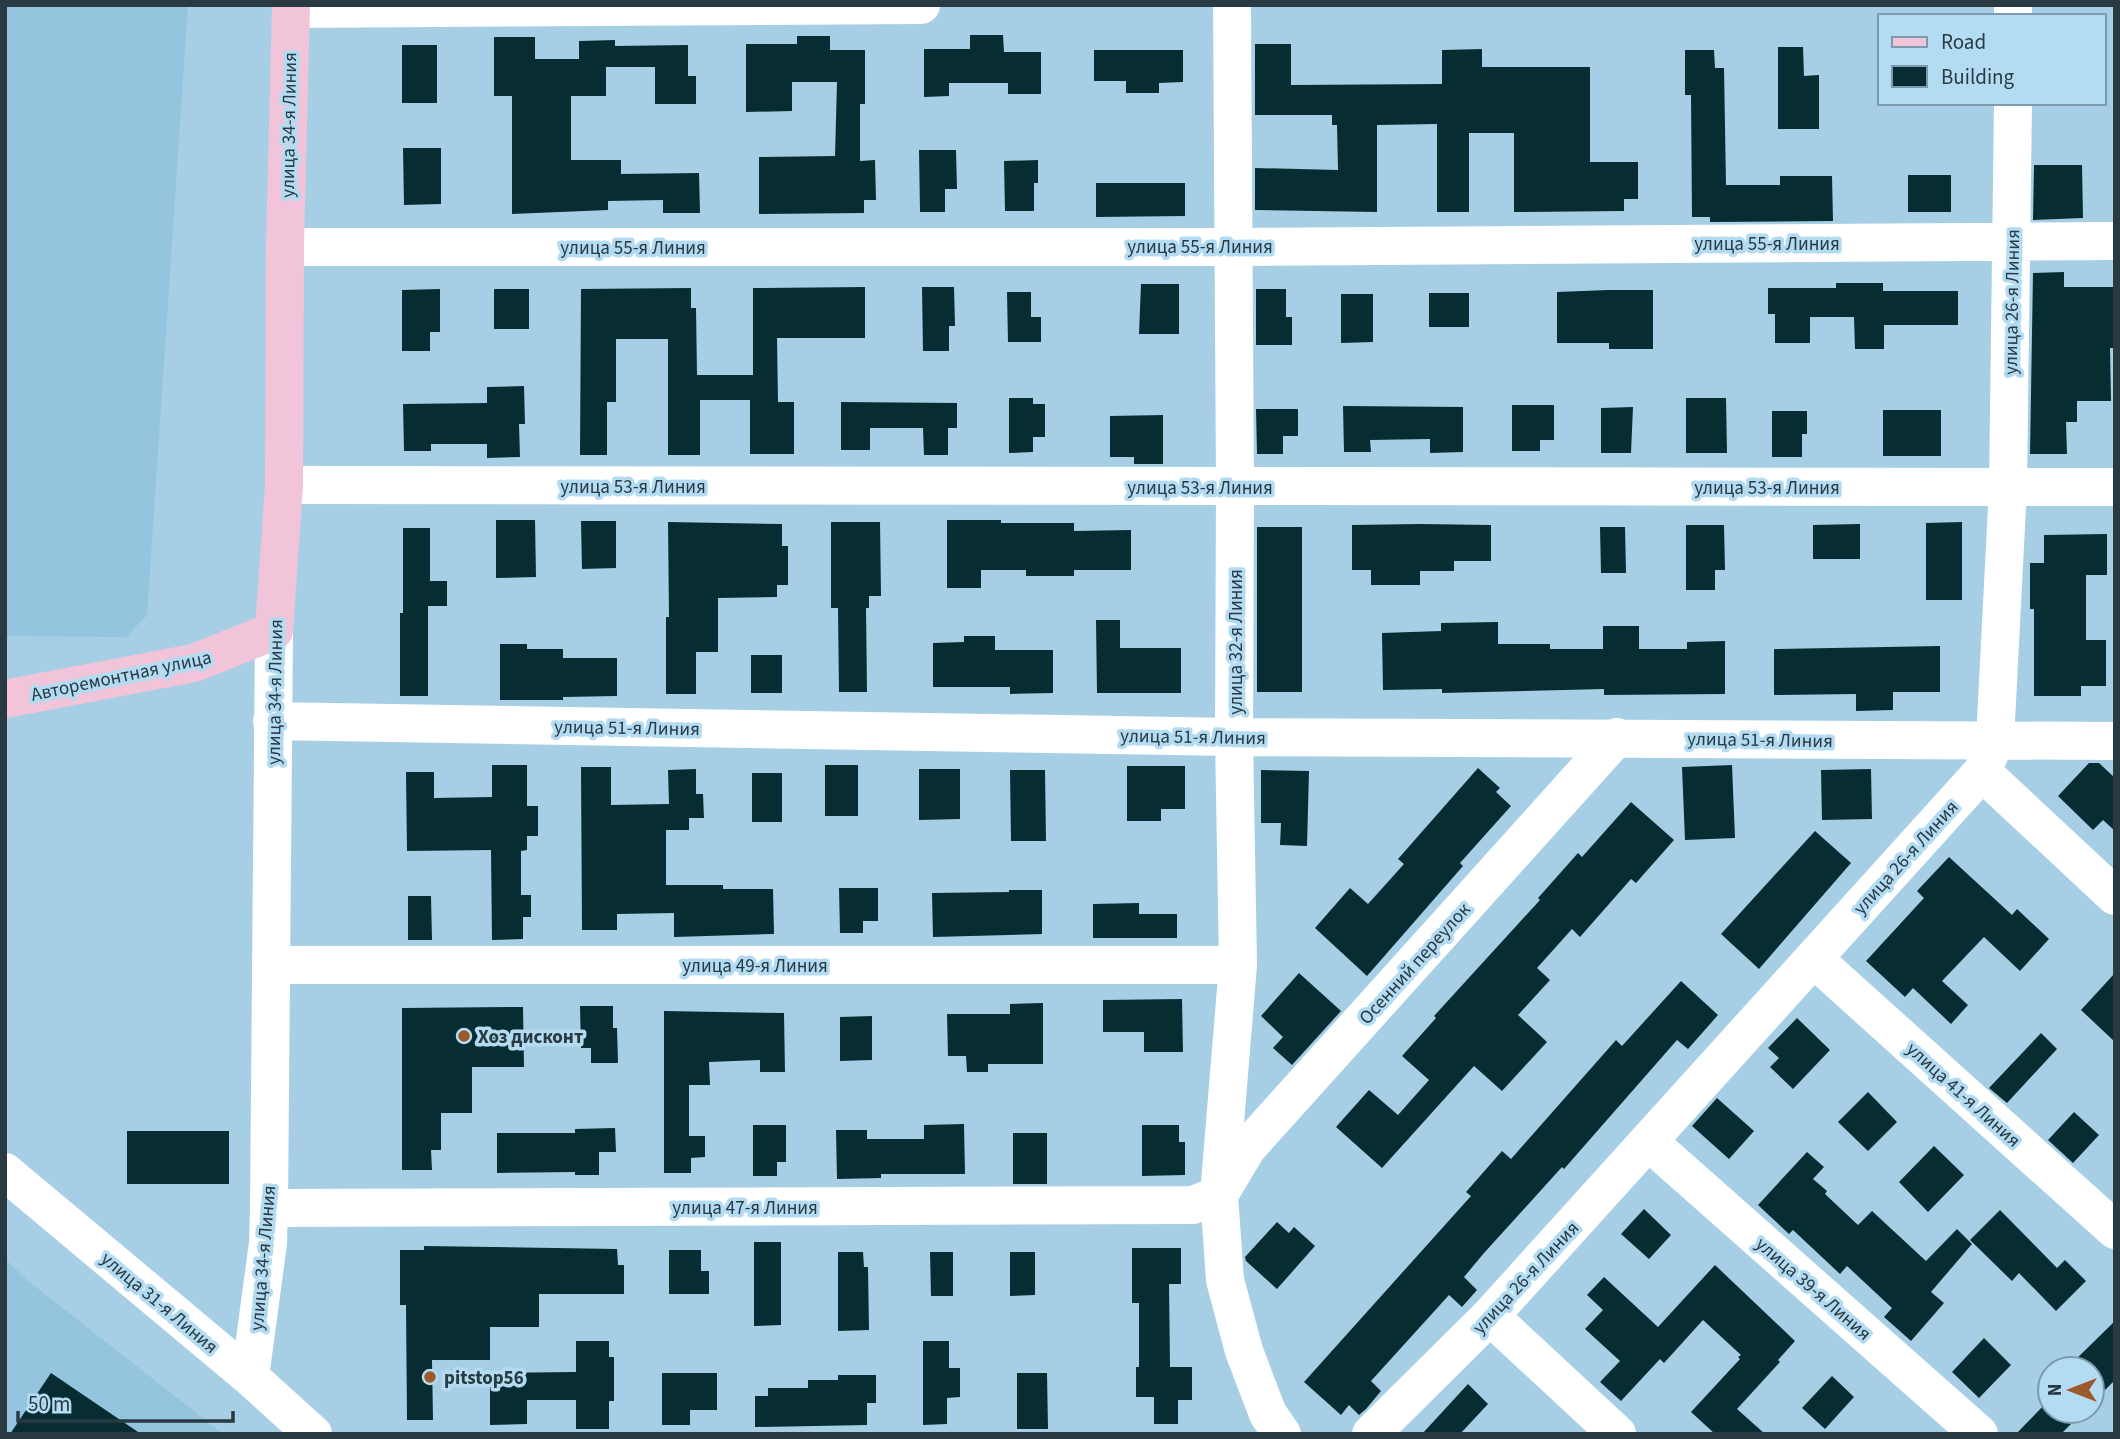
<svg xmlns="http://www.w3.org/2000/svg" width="2120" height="1439" font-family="'Source Sans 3',sans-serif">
  <rect width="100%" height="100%" fill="#a6cfe5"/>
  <path fill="#94c4de" d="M5,5H188L147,615L126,637L5,636Z
    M5,1259L27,1280L223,1434H5Z"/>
  <path fill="#072d33" d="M970,35H1003L1004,52H1041V94H1008V83H949V96L924,97V49H970Z
    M797,36H830V50H865V104H860V161L875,160L876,200H864V213L759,214V157L835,156L837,82H792V111L746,112V44H797Z
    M494,37H535V59H579V41L615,40V46L688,45V76H696V104H655V67H606V96H571V160H621V174L699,173L700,213H663V200L608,201V210L512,214V96H494Z
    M1255,44H1291V85L1442,84V50L1482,49V67H1590V162H1638V199H1624V211L1514,212V133H1469V212H1437V124L1377,125V212L1255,210V168L1338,170L1337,125H1332V115H1255Z
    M402,45H437V103H402Z
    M1778,47H1803L1804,76L1819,75V129H1778Z
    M1094,50H1183V82L1159,83V93H1126V81H1094Z
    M1685,50H1714L1715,68H1724L1726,185H1780V176H1832L1833,221L1710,222V217H1692L1691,95H1685Z
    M403,148H441V204L404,205Z
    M919,150H956L957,189H945V212H920Z
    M1038,160V183H1034V211H1005L1004,161Z
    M2034,165H2082L2083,218L2033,220Z
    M1908,175H1951V212H1908Z
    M1096,183H1185V216L1096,217Z
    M2064,272V287H2115V348H2110L2111,401H2077V422H2066L2067,454H2030L2033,273Z
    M1836,283H1883V291H1958V325H1884V349H1855L1854,317H1810V343H1775V314H1768V288H1836Z
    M1141,284H1179V334H1139Z
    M865,287V338H777L778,402H794V454H750V400H700V455H668V339H616V402H607V455H580L581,289L691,288V308H696L697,375H753V288Z
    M922,287H954L955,326H949V351H923Z
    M440,289V332H430V351H402V290Z
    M494,289H529V329H494Z
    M1256,289H1286V317H1292V345H1256Z
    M1608,290H1653V349H1609V343H1557V292Z
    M1007,292H1031V317H1041V342H1008Z
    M1429,293H1469V327H1429Z
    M1341,294H1373V342L1341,343Z
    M524,386L525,424H519L520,457L487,458V444H431V451H404L403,404L487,403V387Z
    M1009,398H1033V404H1045V437H1033V452L1009,453Z
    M1686,398H1726L1727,453H1686Z
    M841,402L957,403V428H948V455H924L923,428H870V450H841Z
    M1512,405H1554V440H1540V451H1512Z
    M1343,406L1463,407V452L1430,453V439L1370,440L1371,452H1344Z
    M1633,407L1631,453H1601V408Z
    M1256,409H1298V436H1283V454H1257Z
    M1883,410H1941V456H1883Z
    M1772,411H1807V434H1802V457H1772Z
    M1163,415V464H1134V457H1110V416Z
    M496,520H535L536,577L496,578Z
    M947,520H1001V523H1074V531L1131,530V570H1074V576H1026V570H981V588H947Z
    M581,521H616V568L582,569Z
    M668,522L782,524V546H788V585H777V597L718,598V652H696V694H666V617H669Z
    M831,522H880L881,596H869V608H866L867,692H839L838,608H831Z
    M1962,522V600H1926V523Z
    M1420,524L1491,525V561H1454V571H1420V585H1371V570H1352V525Z
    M1860,524V559H1813V525Z
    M1686,525H1724L1725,570H1715V590H1686Z
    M1257,527H1302V692H1257Z
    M1600,527H1625L1626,573H1601Z
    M403,528H430V581H447V606H428V696H400V613H403Z
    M2107,534V575H2086V640H2106V686H2081V696H2034V609H2030V563H2044V535Z
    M1096,620H1120V648H1181V693H1097Z
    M1498,622V644H1550V649H1603V626H1639V649H1687V642L1725,641V694L1604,695V689L1442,693V689L1383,690L1382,633L1441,631V623Z
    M964,636H995V650H1053V693L1010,694V687H933V643L964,642Z
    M500,644H527V649H563V658H617V696L563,697V700H500Z
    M1940,646V692H1893V710L1856,711V694L1774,695V649Z
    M751,655H782V693H751Z
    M2089,763H2099L2115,778V831L2103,820L2093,830L2058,796Z
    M492,765H527V806H538V836H527V850L521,851V895H531V917H523V939L492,940L491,850L407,851L406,772H434V798L492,797Z
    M825,765H858V816H825Z
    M1732,765L1735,838L1685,840L1682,767Z
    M1127,766H1185V809H1161V821H1127Z
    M581,767H611V805L669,804L668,770L696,769V794H703L704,818H689V830H666V885H723V889H773L774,934L674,937V913L617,914V930H582Z
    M1478,768L1500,788L1496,792L1511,806L1460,863L1463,866L1367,976L1315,928L1350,888L1368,904L1404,864L1398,859Z
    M919,769H960V819L919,820Z
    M1871,769L1872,819L1822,820L1821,770Z
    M1010,770H1045L1046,841H1011Z
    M1261,770L1309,771L1307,846L1280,845L1281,823H1261Z
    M752,773H782V822H752Z
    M1631,802L1674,840L1636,883L1631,879L1580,937L1572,929L1537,968L1550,980L1518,1015L1547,1042L1502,1091L1474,1066L1382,1168L1336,1127L1369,1090L1398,1115L1429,1080L1402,1056L1436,1018L1434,1016L1540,900L1538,898L1578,853L1582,857Z
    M1815,831L1851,863L1759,969L1721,934Z
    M1949,857L2012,915L2017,909L2049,939L2020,971L1984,937L1942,981L1968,1005L1951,1024L1913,988L1905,997L1866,961L1924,898L1917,891Z
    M839,888H878V921H863V933H840Z
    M1009,890H1042V934L933,937L932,893L1009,892Z
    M408,896H431L432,940H408Z
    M1139,903V914H1177V938H1093V904Z
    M1299,973L1341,1011L1292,1065L1273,1048L1283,1037L1261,1016Z
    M2115,973V1042L2081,1010Z
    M1681,981L1718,1015L1688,1049L1677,1040L1564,1169L1562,1167L1484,1253L1464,1277L1477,1290L1462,1307L1449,1295L1371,1381L1381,1391L1366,1409L1359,1415L1349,1405L1341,1415L1304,1382L1471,1196L1466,1192L1502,1151L1511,1159L1616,1040L1622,1046Z
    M1182,999L1183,1052H1144V1032H1103V1000Z
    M1043,1003V1064H988V1072H967L966,1056H948L947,1014H1010V1004Z
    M580,1006H613V1028H617L618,1063H591V1048H581Z
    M523,1007L524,1067H472V1113H441V1150H431L432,1170H402V1008Z
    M664,1011L784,1013L785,1072H760V1060L709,1062L710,1085H689V1136H705V1157L691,1158V1173H664Z
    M872,1016V1060L840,1061V1017Z
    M1797,1018L1830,1050L1793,1089L1770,1067L1779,1058L1768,1048Z
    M2041,1033L2057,1049L2007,1103L1989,1088Z
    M1868,1092L1897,1122L1868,1151L1838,1122Z
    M1717,1098L1754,1131L1729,1159L1692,1126Z
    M2074,1112L2099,1135L2073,1163L2048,1140Z
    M964,1124L965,1174H881V1178L837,1179L836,1130H867V1139H924V1125Z
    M753,1125H786V1162H777V1176H753Z
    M1142,1125H1179V1142H1185V1175L1142,1176Z
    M615,1128L616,1152H599V1175H575V1172L497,1173V1133H575V1129Z
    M127,1131H229V1184H127Z
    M1013,1133H1047V1184H1013Z
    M1934,1146L1964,1175L1928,1212L1899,1182Z
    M1807,1152L1824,1167L1813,1179L1827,1191L1825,1194L1858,1225L1872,1211L1926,1261L1957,1229L1972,1244L1931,1292L1944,1303L1911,1341L1884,1317L1892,1308L1847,1266L1840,1274L1793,1230L1789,1234L1758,1205Z
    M1644,1209L1671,1235L1649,1259L1621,1234Z
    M2000,1210L2057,1268L2065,1260L2086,1281L2056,1311L2019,1273L2012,1281L1970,1240Z
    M1277,1222L1289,1233L1294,1227L1315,1246L1277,1289L1246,1261L1245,1257Z
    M754,1242H781V1325L754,1326Z
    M424,1246L617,1249L618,1265H624V1294H539V1327H490V1360H432L433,1420H407L406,1305H400V1250H424Z
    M1132,1248H1181V1284H1169L1170,1367H1192V1400H1178V1424H1154V1397H1136V1367H1139V1303H1132Z
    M669,1250H701V1271H709V1294H669Z
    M838,1252H863L864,1267H868L869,1330L838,1331Z
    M930,1252H953V1296H931Z
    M1010,1252H1035V1295L1010,1296Z
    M1715,1265L1795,1341L1778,1360L1780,1362L1737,1409L1765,1434H1715L1691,1412L1740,1359L1738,1357L1741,1355L1703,1320L1664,1363L1660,1359L1621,1401L1600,1382L1620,1361L1585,1329L1603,1310L1587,1295L1604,1277L1658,1327Z
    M2115,1321V1380L2092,1403V1369H2072L2069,1366Z
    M1984,1338L2011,1365L1979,1398L1952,1372Z
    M576,1341H609V1357H614V1401H609V1429H576V1400H527V1424L490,1425V1373L576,1372Z
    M923,1341H949V1368H960V1397L947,1398V1424L923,1425Z
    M51,1373L141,1434H10Z
    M662,1373H717V1410H690V1425H662Z
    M1017,1373H1047L1048,1429H1017Z
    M838,1375H876V1403H867V1425L755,1427V1396H768V1388H808V1380H838Z
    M1832,1376L1854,1397L1825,1429L1802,1408Z
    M1468,1384L1488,1404L1460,1434H1422Z
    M2050,1399V1411H2084L2061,1434H2016Z"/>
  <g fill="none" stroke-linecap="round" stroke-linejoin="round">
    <path stroke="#fff" stroke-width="38" d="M1232,5L1235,487L1234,737L1238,965L1219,1195L1225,1280L1244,1351L1268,1414L1282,1434
      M2013,5V16
      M291,9L921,5
      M285,247H1233L2115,241
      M284,485L2115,487
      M272,721L1234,737L2115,741
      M1982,772L2115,896
      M1814,959L2115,1230
      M272,965H1238
      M1649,1142L1979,1434
      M5,1172L250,1377L313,1434
      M269,1208L1193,1205L1219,1195L1247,1148L1617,737
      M1490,1316L1617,1434
      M250,1377L268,1243L269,1208L274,631
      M1371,1434L1490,1316L1982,772L1995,741L2008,487L2013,103"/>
    <path stroke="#f2c4d9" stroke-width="38" d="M5,699L194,663L274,631L284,485L285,247L291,5"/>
  </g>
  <g fill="#9d582b" stroke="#b3dcf2" stroke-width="2.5">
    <circle cx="464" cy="1036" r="7"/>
    <circle cx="430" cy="1377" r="7"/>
  </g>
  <g text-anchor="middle" stroke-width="7" stroke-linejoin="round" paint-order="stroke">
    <g font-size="19" fill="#293a43" stroke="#b3dcf2">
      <text transform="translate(288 125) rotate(-89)" y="7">улица 34-я Линия</text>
      <text x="1767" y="250">улица 55-я Линия</text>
      <text x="1200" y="253">улица 55-я Линия</text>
      <text x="633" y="254">улица 55-я Линия</text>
      <text transform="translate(2011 302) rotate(-89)" y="7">улица 26-я Линия</text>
      <text x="633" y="493">улица 53-я Линия</text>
      <text x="1200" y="494">улица 53-я Линия</text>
      <text x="1767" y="494">улица 53-я Линия</text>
      <text transform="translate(1235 642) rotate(-90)" y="7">улица 32-я Линия</text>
      <text transform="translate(121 675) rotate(-12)" y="7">Авторемонтная улица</text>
      <text transform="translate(274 692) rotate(-89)" y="7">улица 34-я Линия</text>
      <text transform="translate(627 727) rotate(1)" y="7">улица 51-я Линия</text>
      <text transform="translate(1193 736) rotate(1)" y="7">улица 51-я Линия</text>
      <text transform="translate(1760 739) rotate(1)" y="7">улица 51-я Линия</text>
      <text transform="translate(1905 857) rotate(-48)" y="7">улица 26-я Линия</text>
      <text transform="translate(1414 963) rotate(-48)" y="7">Осенний переулок</text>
      <text x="755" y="972">улица 49-я Линия</text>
      <text transform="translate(1964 1094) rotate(42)" y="7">улица 41-я Линия</text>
      <text x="745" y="1214">улица 47-я Линия</text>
      <text transform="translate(262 1258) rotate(-85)" y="7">улица 34-я Линия</text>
      <text transform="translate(1525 1277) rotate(-47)" y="7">улица 26-я Линия</text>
      <text transform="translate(1814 1288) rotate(41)" y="7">улица 39-я Линия</text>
      <text transform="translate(160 1302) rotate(40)" y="7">улица 31-я Линия</text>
    </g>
    <g font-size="19" font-weight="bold" fill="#293a43" stroke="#b3dcf2" text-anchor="start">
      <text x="478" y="1043">Хоз дисконт</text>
      <text x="444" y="1384">pitstop56</text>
    </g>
  </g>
  <rect width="2120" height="1439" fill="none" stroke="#293a43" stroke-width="14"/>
  <rect x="1878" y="14" width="228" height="91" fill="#b3dcf2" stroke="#7c9bac" stroke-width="2"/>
  <rect x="1892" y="37" width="35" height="10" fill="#f2c4d9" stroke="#7c9bac" stroke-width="2"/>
  <text x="1941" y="49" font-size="21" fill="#293a43">Road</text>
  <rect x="1892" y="66" width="35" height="21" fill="#072d33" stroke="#7c9bac" stroke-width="2"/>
  <text x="1941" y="84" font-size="21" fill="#293a43">Building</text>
  <g transform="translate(2071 1390) rotate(270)"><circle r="33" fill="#b3dcf2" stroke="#7c9bac" stroke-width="2"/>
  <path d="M0-5L12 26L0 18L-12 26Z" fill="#9d582b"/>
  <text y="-10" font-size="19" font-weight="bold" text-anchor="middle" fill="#293a43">N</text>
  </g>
  <path d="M18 1411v10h215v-10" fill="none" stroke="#293a43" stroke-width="3.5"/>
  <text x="28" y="1411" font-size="21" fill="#293a43" stroke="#b3dcf2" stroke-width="5" paint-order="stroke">50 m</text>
</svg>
